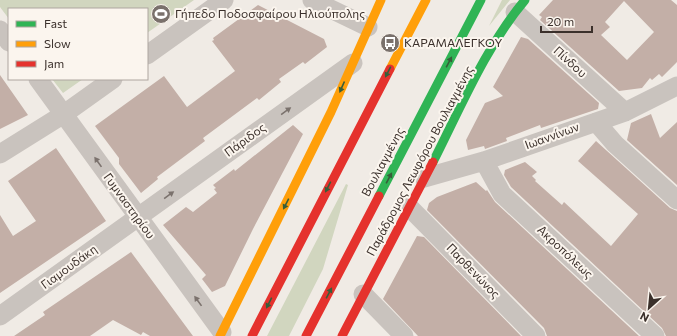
<svg xmlns="http://www.w3.org/2000/svg" width="677" height="336" font-family="Commissioner,sans-serif">
  <rect width="100%" height="100%" fill="#f0ebe5"/>
  <path fill="#d1d6bf" d="M0,0H194L147,33V9H9V19L0,7Z
    M502,0H510L489,26Z
    M52,79H83L63,93Z
    M346,184L348,185L323,269L289,336H267Z"/>
  <path fill="#c3afa7" fill-rule="evenodd" d="M553,0H671L677,5V62L662,77L659,74L652,80L650,78L642,88L619,91L540,20L542,17L539,15ZM624,1L654,32L627,60L601,35L610,27L605,22Z
    M258,5L324,39L327,47L305,64L303,62L279,79L281,82L259,100L257,98L203,138L205,141L157,177L158,179L141,193L119,164V158L95,126L164,76L187,107L235,71L212,41L214,40L213,38Z
    M521,37L528,39L599,103L598,109L541,128L540,125L506,138L507,141L485,149L484,146L468,150L466,140L485,103L503,96L493,87Z
    M0,75L28,115L0,129Z
    M651,114L660,138L677,122V185L627,140L631,123Z
    M293,125L303,134L253,229L225,286L212,292L202,279L206,275L163,225L186,207L193,212L217,193L214,189L216,188L213,185L234,169L235,171Z
    M596,141L670,208L677,211V336H666L662,328L511,187L504,175L505,170L525,162L537,172L532,176L536,180L535,181L562,205L564,202L611,246L638,214L578,161Z
    M56,148L106,221L0,293V215L13,236L36,221L8,181Z
    M476,182L486,191L487,190L495,202L639,336H547L544,328L427,210L429,203L437,197Z
    M417,236L424,237L521,336H418L383,299Z
    M131,252L193,336H150L143,332L141,335L113,320L90,336H14L45,315L43,312Z"/>
  <g fill="none" stroke-linecap="round" stroke-linejoin="round">
    <path stroke="#c9c3be" stroke-width="19" d="M312,0L368,27
      M515,12L625,112
      M0,30L9,42
      M147,55L224,0
      M38,79L222,332
      M596,122L615,144L677,200
      M0,154L64,114L113,79
      M484,161L502,194L655,336
      M424,178L484,161L625,112L677,86
      M409,207L536,336
      M363,294L404,336
      M0,316L353,63"/>
    <path stroke="#30b455" stroke-width="9" d="M433,162C460,109 486,46 525,0
      M379,196L481,0"/>
    <path stroke="#ff9f0a" stroke-width="9" d="M390,69L426,0
      M220,336L331,112L381,0"/>
    <path stroke="#e5322d" stroke-width="9" d="M252,336L390,69
      M306,336L379,196
      M342,336L433,162"/>
  </g>
  <defs><path id="oneway-solid" d="M-6-.8H1V-3.2L6.5 0L1 3.2V.8H-6Z"/></defs>
  <g fill="#375e3a">
    <use href="#oneway-solid" transform="translate(449 62) rotate(-62)"/>
    <use href="#oneway-solid" transform="translate(388 72) rotate(117)"/>
    <use href="#oneway-solid" transform="translate(342 87) rotate(114)"/>
    <use href="#oneway-solid" transform="translate(389 178) rotate(-62)"/>
    <use href="#oneway-solid" transform="translate(328 187) rotate(117)"/>
    <use href="#oneway-solid" transform="translate(286 204) rotate(117)"/>
    <use href="#oneway-solid" transform="translate(329 293) rotate(-62)"/>
    <use href="#oneway-solid" transform="translate(269 303) rotate(117)"/>
  </g>
  <g fill="#7b726d">
    <use href="#oneway-solid" transform="translate(286 111) rotate(-36)"/>
    <use href="#oneway-solid" transform="translate(98 162) rotate(-125)"/>
    <use href="#oneway-solid" transform="translate(169 195) rotate(-36)"/>
    <use href="#oneway-solid" transform="translate(198 301) rotate(-126)"/>
  </g>
  <defs>
    <g id="stadium-disc" transform="scale(1)"><circle r="9.5" fill="#7a716c" stroke="#fbf5ee"/><path d="M0-5a6.5 5 0 1 0 0 10a6.5 5 0 1 0 0-10ZM-3.5-1.8h7v3.6h-7Z" fill="#fff"/></g>
    <g id="bus-disc" transform="scale(1)"><circle r="9.5" fill="#7a716c" stroke="#fbf5ee"/><path d="M-5-6H5V4H4V6H2V4H-2V6H-4V4H-5ZM-3.5-4V0h7V-4ZM-3.5 1.2v1.5H-2V1.2ZM2 1.2v1.5H3.5V1.2Z" fill="#fff"/></g>
  </defs>
  <g fill-rule="evenodd">
    <use href="#stadium-disc" x="161" y="14"/>
    <use href="#bus-disc" x="390" y="43"/>
  </g>
  <g text-anchor="middle" stroke-width="4" stroke-linejoin="round" paint-order="stroke">
    <g font-size="12" fill="#3b302b" stroke="#fbf5ee" text-anchor="start">
      <text x="175" y="18">Γήπεδο Ποδοσφαίρου Ηλιούπολης</text>
      <text x="404" y="47">ΚΑΡΑΜΑΛΕΓΚΟΥ</text>
    </g>
    <g font-size="12" fill="#3b302b" stroke="#fbf5ee">
      <text transform="translate(570 62) rotate(42)" y="4">Πίνδου</text>
      <text transform="translate(552 136) rotate(-20)" y="4">Ιωαννίνων</text>
      <text transform="translate(245 140) rotate(-36)" y="4">Πάριδος</text>
      <text transform="translate(420 161) rotate(-62)" y="4">Παράδρομος Λεωφόρου Βουλιαγμένης</text>
      <text transform="translate(383 162) rotate(-62)" y="4">Βουλιαγμένης</text>
      <text transform="translate(129 206) rotate(54)" y="4">Γυμναστηρίου</text>
      <text transform="translate(565 252) rotate(43)" y="4">Ακροπόλεως</text>
      <text transform="translate(69 267) rotate(-36)" y="4">Γιαμουδάκη</text>
      <text transform="translate(473 271) rotate(46)" y="4">Παρθενώνος</text>
    </g>
  </g>
  <rect x="8" y="8" width="140" height="72" fill="#fbf5ee" stroke="#aea6a0"/>
  <rect x="16" y="21" width="20" height="6" fill="#30b455" stroke="#aea6a0"/>
  <text x="44" y="28" font-size="12" fill="#3b302b">Fast</text>
  <rect x="16" y="41" width="20" height="6" fill="#ff9f0a" stroke="#aea6a0"/>
  <text x="44" y="48" font-size="12" fill="#3b302b">Slow</text>
  <rect x="16" y="61" width="20" height="6" fill="#e5322d" stroke="#aea6a0"/>
  <text x="44" y="68" font-size="12" fill="#3b302b">Jam</text>
  <g transform="translate(649 308) rotate(207)" stroke="#fbf5ee" stroke-width="3" paint-order="stroke">
  <path d="M0-3L7 15L0 10L-7 15Z" fill="#3b302b"/>
  <text y="-6" font-size="11" font-weight="bold" text-anchor="middle" fill="#3b302b">N</text>
  </g>
  <path d="M541 26v6h51v-6" fill="none" stroke="#3b302b" stroke-width="2"/>
  <text x="547" y="26" font-size="12" fill="#3b302b" stroke="#fbf5ee" stroke-width="3" paint-order="stroke">20 m</text>
</svg>
